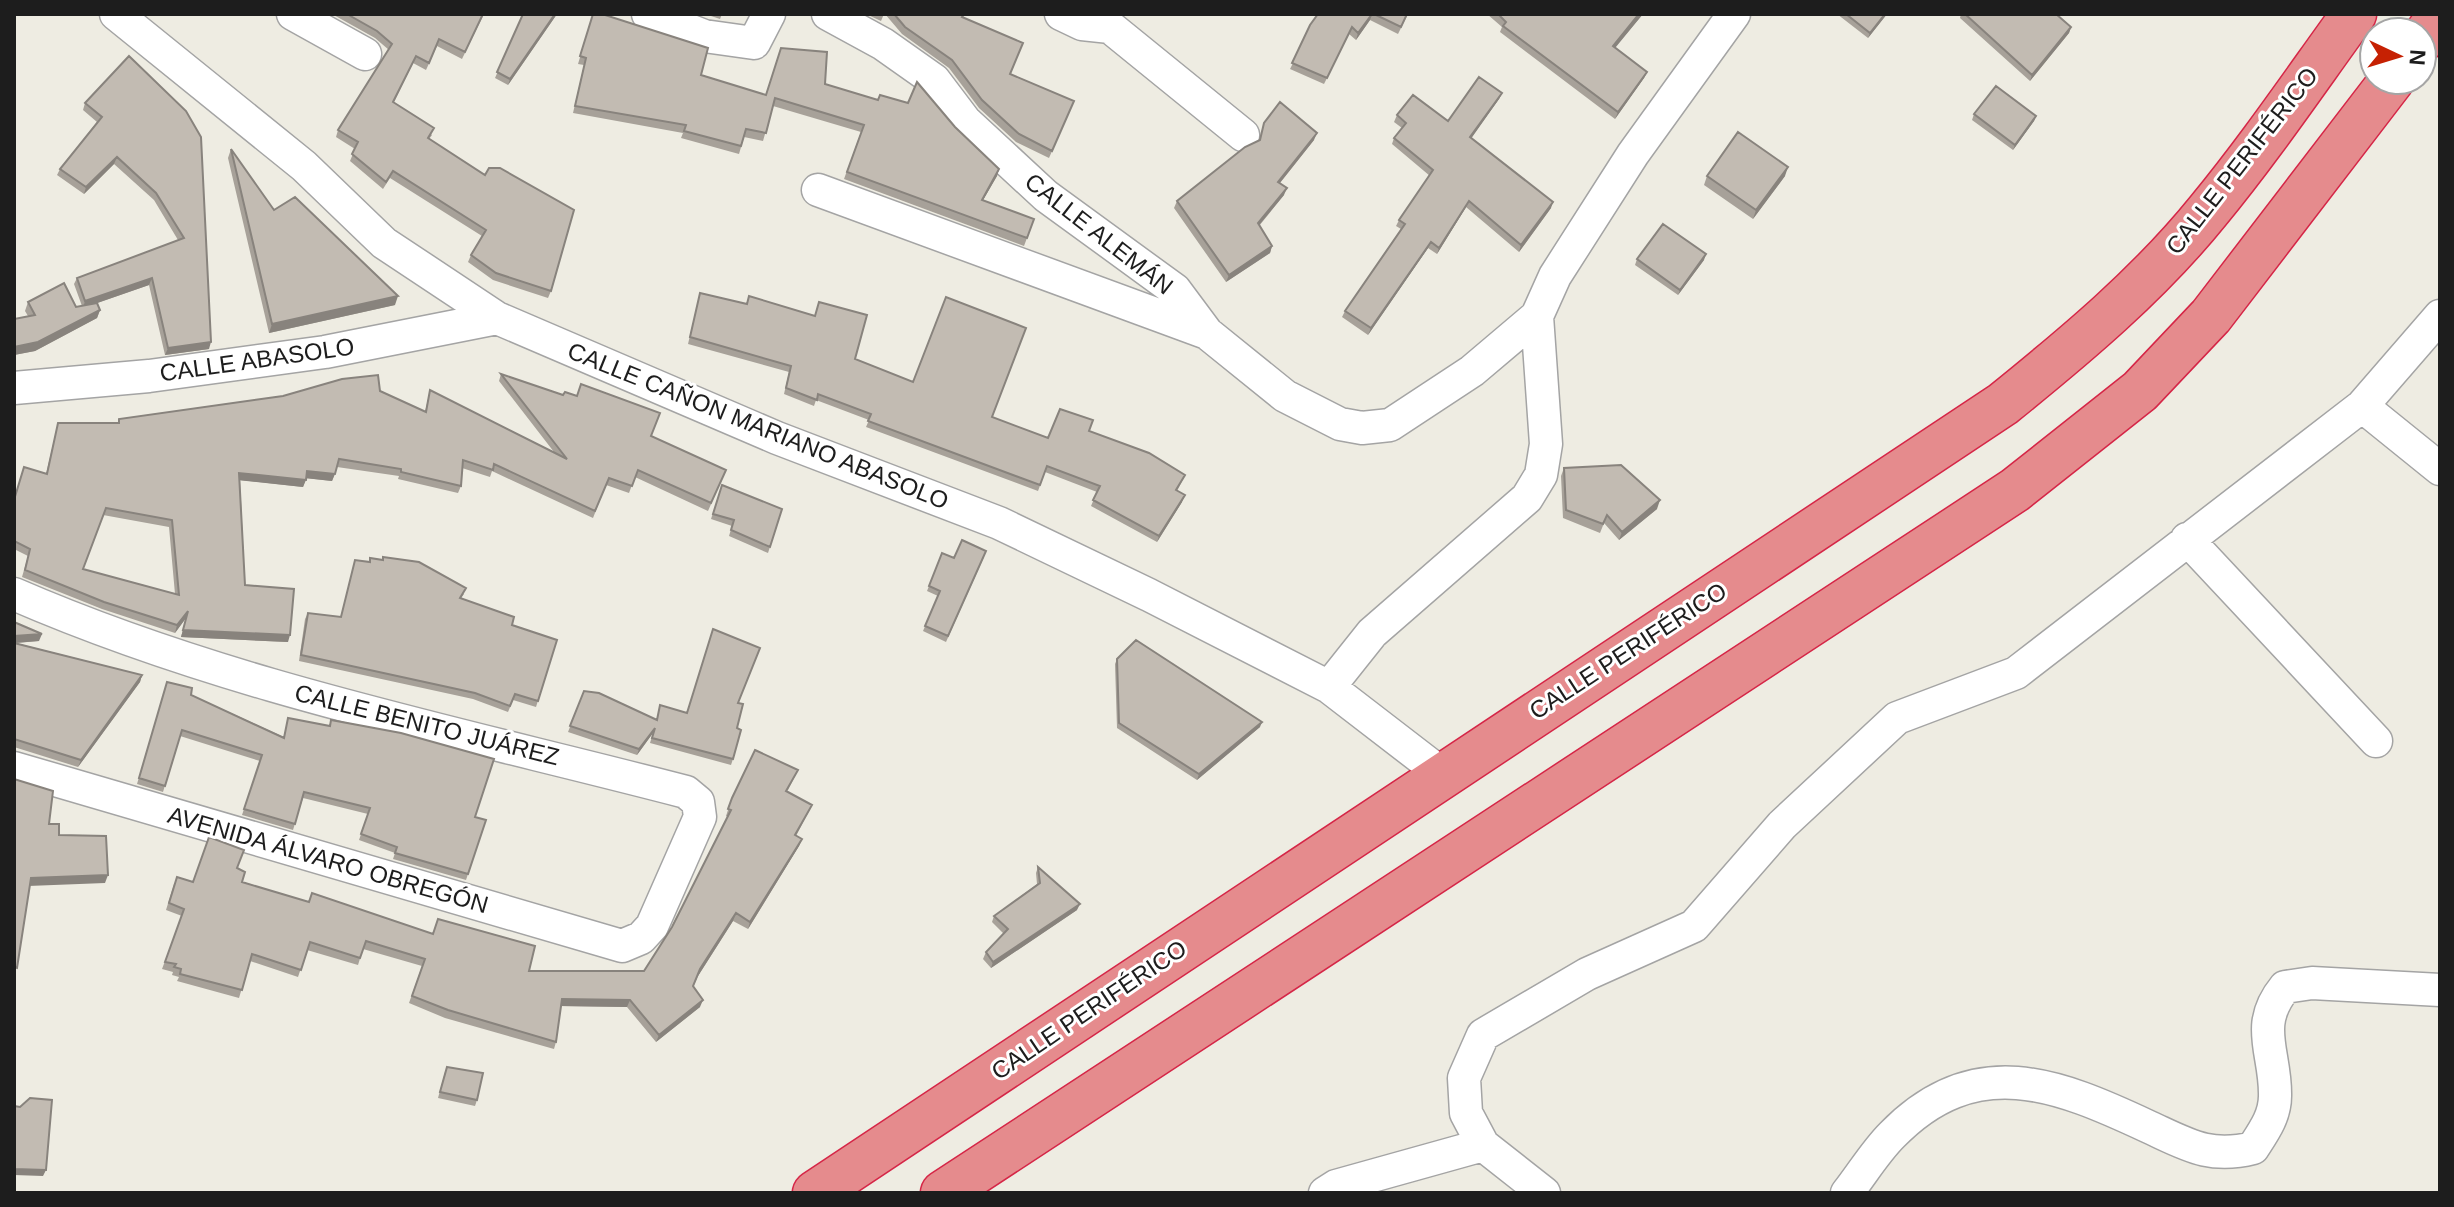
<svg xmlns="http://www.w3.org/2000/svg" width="2454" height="1207" font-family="Helvetica,sans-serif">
  <rect width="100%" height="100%" fill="#eeece2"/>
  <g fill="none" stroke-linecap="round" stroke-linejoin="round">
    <g stroke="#a4a4a4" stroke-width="35">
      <path id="street" d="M116,14L304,166L384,243L497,318L777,438L999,523L1149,595L1329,687L1442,774
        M293,14L365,54
        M648,14L704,36L754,43L769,14
        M828,14L883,44L934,80L965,121L1046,196L1175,290L1207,333L1285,396L1340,424L1362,428L1390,425L1472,371L1537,316
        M1061,14L1082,24L1110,27
        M1110,27L1243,135
        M818,190L1207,333
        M14,388L149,376L325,352L497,318
        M2362,406L2440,469
        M2187,539L2376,741
        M14,594C228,687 460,733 686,792L698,802L700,817L652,926L641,938L622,946L14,768
        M1329,687L1372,633L1527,498L1541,475L1546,444L1537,316L1555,276L1633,154L1734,14
        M1325,1193L1336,1186L1483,1145
        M1544,1193L1483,1145L1466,1113L1464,1078L1483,1035L1587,974L1694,926L1782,825L1897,718L2016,673L2362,406L2440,316
        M1847,1193C1862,1174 1875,1152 1892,1135C1975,1050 2057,1084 2149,1127C2188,1145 2210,1159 2253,1148C2264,1131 2275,1116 2275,1096C2276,1052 2253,1026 2285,987L2312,983L2440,990"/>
    </g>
    <g stroke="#d52647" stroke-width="47">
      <path id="highway" d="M2422,40L2440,16
        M815,1193L2003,404C2076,345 2149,284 2208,211C2260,148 2306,80 2354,14
        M943,1193L2015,490L2140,391L2211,316L2392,80"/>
    </g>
    <use href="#street" stroke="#fff" stroke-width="32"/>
    <use href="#highway" stroke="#e58b8d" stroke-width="44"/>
  </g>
  <path fill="#a7a199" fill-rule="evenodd" d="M332,14H484L462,59L437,46L426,70L413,63L394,102L432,135L429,139L551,291L548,298L493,280L468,262L471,255L482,236L390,178L383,189L350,161L355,149L336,137L338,130L389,50L375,38Z
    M523,14H557L508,85L495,78Z
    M593,14L701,75L766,95L825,84L955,127L999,169L997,176L983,200L1034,219L1024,246L844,179L861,132L773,106L763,141L744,137L739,154L681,138L683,133L573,113L584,65L578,64Z
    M705,14H722L720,19Z
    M866,14H884L881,21Z
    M885,14H964L962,17L1011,74L1074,101L1049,158L1016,142L979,108L949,68L902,34Z
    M1318,14H1408L1398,34L1370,20L1356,40L1349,34L1324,84L1290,69Z
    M1487,14H1643L1615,47L1647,72L1644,78L1615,119L1500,32L1502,27Z
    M1837,14H1887L1868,38Z
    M1961,14H2056L2071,27L2069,33L2030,81L1960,18Z
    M1502,93L1499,99L1471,138L1551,208L1519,252L1466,207L1437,254L1428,248L1368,335L1342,317L1345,311L1401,229L1396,226L1399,220L1430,176L1392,144L1394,138L1402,128L1394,122L1397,115L1448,121Z
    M85,103L186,111L209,349L165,355L149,285L97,303L100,310L97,318L35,351L14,355V319L28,316L25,311L28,302L76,307L82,306L74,284L77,278L178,240L154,200L114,164L84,194L57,175L60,169L97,122L83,110Z
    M1974,114L2036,116L2034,121L2013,150L1972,120Z
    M1264,123L1314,140L1280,183L1284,195L1259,226L1272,246L1270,253L1226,282L1174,208L1177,201L1259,141Z
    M231,149L274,210L395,305L269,333L228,158Z
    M1707,176H1785L1753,219L1704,185Z
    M1637,259L1704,260L1678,295L1635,265Z
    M700,293L992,417L1048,438L1089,431L1185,475L1177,491L1182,502L1157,542L1091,506L1097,492L1045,472L1038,491L866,427L869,420L816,400L814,406L784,394L789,372L688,344Z
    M501,374L651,437L723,477L708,511L635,477L629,493L606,485L593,518L492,471L490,477L462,468L461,486L458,493L398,479L399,476L337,467L332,481L306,478L303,487L240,480L245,585L288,642L181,637L186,618L175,633L102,609L22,577L28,556L14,549V499L46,474L58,423H118L119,419L380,391L425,412L430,390L554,452L499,381ZM103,515L169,527L175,594L83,569Z
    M1564,468L1657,509L1619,540L1604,523L1600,533L1563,518L1561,476Z
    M722,485L782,509L768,553L729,536L732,526L711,519Z
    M942,553L954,558L984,557L946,642L923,631L938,596L927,591Z
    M383,557L464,594L461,598L512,625L557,640L536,707L513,700L508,712L473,699L299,661L305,619L308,613L341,617L355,560L369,562L370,558L382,560Z
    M14,622L39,641L16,643L142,675L140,682L78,767L14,747Z
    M1117,659L1260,727L1197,780L1117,728L1115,664Z
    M167,682L191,695L284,737L288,718L475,817L486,820L466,880L393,859L395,853L359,840L368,814L303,798L293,830L242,815L260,761L180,736L163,792L137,784Z
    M584,691L656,720L738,703L737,728L733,759L731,765L650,743L653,733L637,755L568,732Z
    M798,770L787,792L812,805L796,836L802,839L799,846L748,929L733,921L698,976L693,987L700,1007L656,1042L627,1007L561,1006L556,1042L554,1049L445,1018L409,1003L422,966L363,949L358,965L307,950L298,977L250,961L239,998L177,981L179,977L172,975L173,972L162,969L182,916L166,910L174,884L193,882L237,869L242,882L529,971H644L672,927L728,817L726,816L732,798Z
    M1038,867L1077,910L991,968L983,959L986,952L1004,934L992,922L994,916L1037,884L1036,873Z
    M445,1072L477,1100L475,1106L438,1098Z"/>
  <path fill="#88837d" d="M555,14H557L508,85L510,79Z
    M1372,14L1370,20L1356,40L1358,33Z
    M1639,14H1643L1611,53L1613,46Z
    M1885,14H1887L1868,38L1870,33Z
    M2071,27L2069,33L2030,81L2032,75Z
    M1647,72L1644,78L1615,119L1618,112Z
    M1502,93L1499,99L1468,143L1470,137Z
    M2036,116L2034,121L2013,150L2015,145Z
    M1317,133L1314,140L1275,189L1278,182Z
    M117,157L114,164L84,194L86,187Z
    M1788,167L1785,176L1753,219L1756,210Z
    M999,169L997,176L979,207L982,200Z
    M1287,188L1284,195L1255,230L1258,223Z
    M1469,201L1466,207L1437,254L1439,248Z
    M1553,202L1551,208L1519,252L1521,245Z
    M1431,242L1428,248L1368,335L1371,328Z
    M1272,246L1270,253L1226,282L1229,275Z
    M1706,254L1704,260L1678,295L1680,290Z
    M152,278L149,285L83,308L85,301Z
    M398,296L395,305L269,333L272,324Z
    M100,310L97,318L35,351L14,355V347Z
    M211,342L209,349L165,355L168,348Z
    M307,471L335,474L332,481L304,478Z
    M239,473L306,480L303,487L237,480Z
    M1185,495L1182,502L1157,542L1159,536Z
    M1660,500L1657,509L1619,540L1622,532Z
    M188,611L186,618L175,633L177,625Z
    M183,630L290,635L288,642L181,637Z
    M42,634L39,641L14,643V636Z
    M142,675L140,682L78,767L81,760Z
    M1262,722L1260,727L1197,780L1199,774Z
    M655,728L653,733L637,755L639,749Z
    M802,839L799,846L748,929L750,922Z
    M108,875L105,883L28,886L31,878Z
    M1080,904L1077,910L991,968L993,962Z
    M736,913L733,921L698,976L700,969Z
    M562,999L630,1000L627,1007L559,1006Z
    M703,1000L700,1007L656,1042L659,1035Z
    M14,1169L46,1170L43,1176L14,1175Z"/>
  <path fill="#c2bbb2" stroke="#88837d" stroke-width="2" fill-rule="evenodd" d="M347,14H483L465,52L439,39L429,63L416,56L393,102L434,128L428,138L485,175L489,168H500L574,210L551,291L496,273L471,255L486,230L393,171L386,182L352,154L358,142L338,130L392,44L377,31Z
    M523,14H555L510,79L497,72Z
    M593,14H602L708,48L701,75L766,95L781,48L827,52L825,84L878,100L880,95L908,103L917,82L955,127L999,169L982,200L1034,219L1027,238L847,172L864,125L775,98L766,133L746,129L741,146L684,131L686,125L575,106L586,58L580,56Z
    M894,14H964L962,17L1023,43L1010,74L1074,101L1052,151L1019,134L982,100L952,60L905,27Z
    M1318,14H1372L1358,33L1352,27L1327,78L1292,63L1310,25Z
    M1374,14H1407L1401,27Z
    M1498,14H1639L1613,46L1647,72L1618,112L1503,26L1506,22Z
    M1846,14H1885L1870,33Z
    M1965,14H2056L2071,27L2032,75Z
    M129,56L186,111L201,137L211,342L168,348L152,278L85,301L77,278L184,238L156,193L117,157L86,187L60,169L102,117L85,103Z
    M1479,77L1502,93L1470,137L1553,202L1521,245L1469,201L1439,248L1431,242L1371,328L1345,311L1405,224L1399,220L1433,170L1394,138L1406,123L1397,115L1413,95L1448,121Z
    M1996,86L2036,116L2015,145L1974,114Z
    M1280,102L1317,133L1278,182L1287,188L1258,223L1272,246L1229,275L1177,201L1245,147L1260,140L1264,123Z
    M1738,132L1788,167L1756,210L1707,176Z
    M231,149L274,210L295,197L398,296L272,324Z
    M1663,224L1706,254L1680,290L1637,259Z
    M64,283L76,307L97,303L100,310L38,342L14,347V319L35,315L28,302Z
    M700,293L747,304L749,296L815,316L819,302L867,315L855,359L913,382L946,297L1026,328L992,417L1048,438L1060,409L1093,420L1089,431L1149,453L1185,475L1176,490L1185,495L1159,536L1093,500L1100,486L1047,466L1040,485L868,421L871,414L818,394L817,400L786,388L791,366L690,337Z
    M501,374L563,395L565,392L577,396L581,384L660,413L651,436L726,470L711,503L638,470L632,486L609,478L595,511L494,464L493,470L463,460L461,486L401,472V469L339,459L335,474L307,471L306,480L239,473L245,585L294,589L290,635L183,630L188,611L177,625L104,602L25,570L30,549L14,541V500L24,467L47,474L58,423H119V419L283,396L342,379L378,375L380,391L426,412L430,390L567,459ZM106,508L172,520L179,595L83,569Z
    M1621,465L1660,500L1622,532L1607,515L1603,524L1566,510L1564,468Z
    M722,485L782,509L770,547L731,530L734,520L713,514Z
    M962,540L986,551L948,636L925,626L940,591L929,586L942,553L954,558Z
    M383,557L419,562L466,588L460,598L514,617L512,625L557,640L538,701L515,694L510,706L475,693L301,655L308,613L341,617L355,560L370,562V558L383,560Z
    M14,622L42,634L14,636Z
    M713,629L760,648L738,703L743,704L737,728L741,730L733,759L652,738L655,728L639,749L570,726L584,691L599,693L657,720L660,705L687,713Z
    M1136,640L1262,722L1199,774L1119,723L1117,659Z
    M14,643L142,675L81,760L14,739Z
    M167,682L192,688L191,695L284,738L288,718L330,726L331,720L401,733L494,759L475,817L486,820L468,874L395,853L397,847L361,834L370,808L304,792L295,824L244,809L262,755L182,730L165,786L139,778Z
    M755,750L798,770L786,791L812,805L795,835L802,839L750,922L736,913L700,969L693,986L703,1000L659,1035L630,1000L562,999L556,1042L448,1010L412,996L425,959L366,941L360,958L310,942L301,970L252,954L242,990L180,974L181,969L174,967L176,964L165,962L184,909L169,903L177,877L193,882L209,837L244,850L237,868L245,872L242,882L309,902L312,893L433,934L438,919L535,946L529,971H644L672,927L731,810L728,809L732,798Z
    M14,779L53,791L49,824H59V835L106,836L108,875L31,878L17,968L14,967Z
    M1038,867L1080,904L993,962L986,952L1008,929L994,916L1040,883Z
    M447,1067L483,1073L477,1100L440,1092Z
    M30,1098L52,1100L46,1170L14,1169V1106L20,1107Z"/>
  <g text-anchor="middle" stroke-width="6" stroke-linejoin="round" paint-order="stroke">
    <g font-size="24" fill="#1d1d1d" stroke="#fff">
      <text transform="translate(2242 161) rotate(-52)" y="8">CALLE PERIFÉRICO</text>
      <text transform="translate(1099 234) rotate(38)" y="8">CALLE ALEMÁN</text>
      <text transform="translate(257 360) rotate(-8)" y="8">CALLE ABASOLO</text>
      <text transform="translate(758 426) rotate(22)" y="8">CALLE CAÑON MARIANO ABASOLO</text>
      <text transform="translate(1628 651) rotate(-33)" y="8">CALLE PERIFÉRICO</text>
      <text transform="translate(427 725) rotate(14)" y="8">CALLE BENITO JUÁREZ</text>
      <text transform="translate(328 860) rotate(16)" y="8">AVENIDA ÁLVARO OBREGÓN</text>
      <text transform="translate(1089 1010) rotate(-34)" y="8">CALLE PERIFÉRICO</text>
    </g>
  </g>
  <rect width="2454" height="1207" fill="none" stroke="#1d1d1d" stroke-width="32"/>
  <g transform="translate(2398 56) rotate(94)"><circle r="38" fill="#ffffff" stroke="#a5a5a5" stroke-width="2"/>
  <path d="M0-6L14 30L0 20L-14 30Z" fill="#c62103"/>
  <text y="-12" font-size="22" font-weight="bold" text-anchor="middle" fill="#1d1d1d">N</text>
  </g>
</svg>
